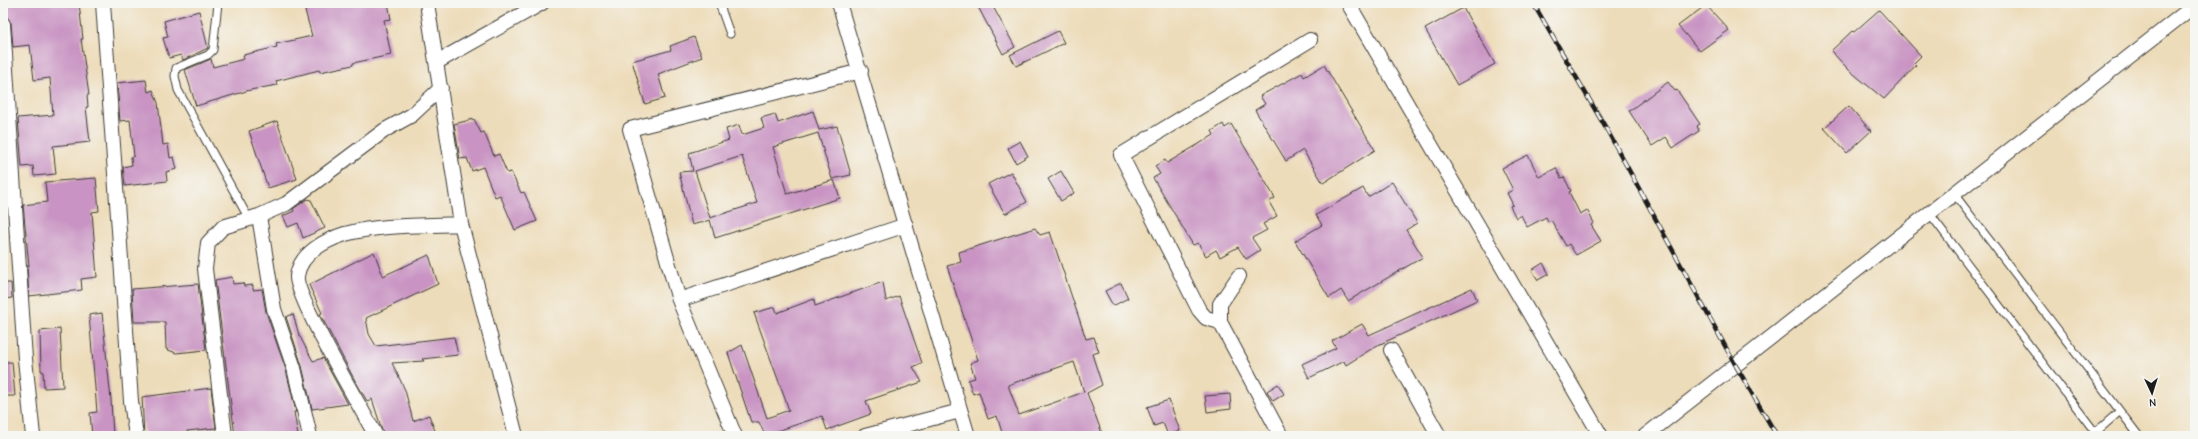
<svg xmlns="http://www.w3.org/2000/svg" width="2198" height="439" font-family="'Comic Neue',sans-serif">
  <rect width="100%" height="100%" fill="#f6f6f2"/>
  <filter id="ink" filterUnits="userSpaceOnUse"><feTurbulence type="fractalNoise" baseFrequency=".025" numOctaves="2"/><feDisplacementMap in="SourceGraphic" scale="8" xChannelSelector="R" yChannelSelector="G"/><feConvolveMatrix kernelMatrix="1 2 1 2 8 2 1 2 1" color-interpolation-filters="sRGB"/></filter>
  <filter id="wash" filterUnits="userSpaceOnUse"><feTurbulence type="fractalNoise" baseFrequency=".012" numOctaves="4" result="noise"/><feDisplacementMap in="SourceGraphic" scale="16" xChannelSelector="R" yChannelSelector="G"/><feGaussianBlur stdDeviation="0.9" result="paint"/><feColorMatrix in="noise" values="0 0 0 0 0 0 0 0 0 0 0 0 0 0 0 0 0 1.4 0 .05"/><feComposite in="paint" operator="in"/></filter>
  <g filter="url(#wash)">
    <rect width="100%" height="100%" fill="#eddcb9"/>
    <g id="blocks">
      <path fill="#c994c3" fill-rule="evenodd" d="M6,3H79L83,39H81L89,95H87L88,107H86L90,142L53,146L56,174L34,176L33,166L22,167L18,118L53,115L50,78L34,80L30,45L13,47L11,23L6,16Z
        M303,3H388L391,19L384,20L391,55L353,63V65L320,72L319,70L276,81L277,85L250,90L196,106L185,70L211,59L213,67L244,59L243,55L277,47L276,44L312,36Z
        M976,3H991L1015,47L1003,54Z
        M1706,5L1729,30L1700,51L1678,26Z
        M1463,8L1495,64L1457,85L1425,29Z
        M1879,10L1921,56L1914,63L1916,65L1884,99L1849,70L1831,51L1852,31L1854,32Z
        M199,11L208,48L183,60L181,55L169,58L163,38L168,37L164,21Z
        M1058,31L1064,43L1016,66L1010,55Z
        M694,37L702,57L658,74L665,98L645,104L632,61L671,50L670,46Z
        M1324,65L1375,150L1323,183L1303,150L1286,161L1255,110L1265,104L1260,96L1302,73L1304,77Z
        M146,80L148,92L153,90L158,103L163,145L168,144L170,158L174,157L177,169L166,172L167,181L125,186L123,167L132,165L131,157L134,156L130,120L120,121L117,83Z
        M1668,82L1675,91L1677,90L1700,124L1697,126L1699,131L1673,148L1666,137L1652,146L1629,111Z
        M1849,106L1871,131L1847,153L1824,128Z
        M813,111L819,130L837,126L851,175L832,179L818,133L773,147L787,194L834,180L840,198L715,238L710,220L692,225L679,172L693,171L689,153L729,140L726,129L739,125L742,135L764,128L761,118L775,114L778,123ZM742,156L757,203L710,218L695,171Z
        M474,119L481,133L484,132L494,156L499,154L507,173L511,172L521,193L524,192L537,221L515,230L500,195L495,197L483,167L472,171L467,158L460,159L454,124Z
        M277,121L297,179L268,188L249,131Z
        M1223,124L1225,128L1231,124L1275,198L1269,202L1277,216L1263,224L1267,230L1252,238L1260,250L1246,259L1238,247L1220,257L1216,250L1206,256L1198,243L1193,245L1153,178L1160,174L1155,166L1165,160L1167,163L1214,135L1212,131Z
        M1020,141L1028,156L1016,163L1008,148Z
        M1528,155L1539,177L1556,168L1561,178L1564,177L1571,191L1569,192L1580,214L1587,210L1594,223L1591,225L1601,241L1576,255L1569,244L1566,246L1551,220L1548,222L1546,217L1527,227L1521,215L1516,218L1510,206L1513,205L1507,193L1513,190L1502,168Z
        M1061,171L1074,193L1061,201L1048,179Z
        M1011,172L1027,202L1005,214L988,184Z
        M96,178L99,211L92,212L97,277L81,279L82,290L29,296L27,266H29L23,205L47,202L45,182Z
        M1392,182L1417,223L1406,230L1423,257L1348,301L1341,290L1329,298L1295,241L1322,225L1316,215L1363,188L1368,197Z
        M307,199L311,200L325,228L303,238L298,223L288,227L283,216L294,211L293,209Z
        M1035,228L1040,235L1050,232L1086,339L1094,337L1099,352L1092,354L1102,385L1087,393L1103,436H1003L997,416L988,419L979,392L973,394L968,380L975,378L970,363L978,360L947,266L961,262L959,252ZM1074,362L1084,392L1019,415L1008,385Z
        M374,252L383,276L429,255L438,284L366,318L369,334L376,346L454,337L458,355L422,359L424,361L392,363L405,390L413,421L429,415L437,436H384L372,399L367,401L352,375L320,314L322,313L309,285Z
        M1543,263L1549,274L1538,280L1532,270Z
        M232,277L233,284L243,283L244,286L253,285V290L262,289L266,312L286,370L296,412H294L298,436H235L215,280Z
        M883,282L886,301L899,296L922,363L913,367L922,382L866,401L871,414L827,430L822,416L765,435L759,422H751L728,353L742,345L767,418L789,410L754,313L775,307L777,313L814,299L815,306Z
        M3,283H11L12,298L3,299Z
        M1121,283L1128,298L1113,306L1105,291Z
        M198,284L206,350L176,353L166,349L165,322H134L132,289Z
        M1472,288L1477,300L1376,346L1346,365L1344,361L1309,378L1302,364L1336,348L1332,341L1362,324L1369,335Z
        M102,313L111,400L113,436H92L90,413L97,412L89,315Z
        M293,314L299,335L313,361L323,358L348,404L312,409L302,366L286,317Z
        M60,329L63,387L44,388L43,371H41L40,331Z
        M3,362H12L15,396H3Z
        M1278,384L1284,394L1273,401L1267,391Z
        M211,388L216,428L187,431V436H144L142,397Z
        M1230,394L1231,409L1207,412L1205,396Z
        M1169,400L1180,431L1168,435L1163,423L1154,426L1147,407Z"/>
    </g>
  </g>
  <g filter="url(#ink)">
    <use href="#blocks" fill-opacity="0" stroke="#3b3934" stroke-width="1"/>
    <g fill="none" stroke-linecap="round" stroke-linejoin="round">
      <g stroke="#3b3934" stroke-width="9">
        <path id="service" d="M218,3L213,50L208,55L176,68L175,76L178,90L249,219
          M719,3L730,34
          M1955,195L2139,436
          M1930,214L2098,436
          M2096,432L2120,411"/>
      </g>
      <g stroke="#3b3934" stroke-width="16">
        <path id="minor" d="M103,3L131,401L136,436
          M427,3L461,224L516,436
          M839,3L968,436
          M1348,3L1601,436
          M3,24L25,359L33,436
          M437,62L542,3
          M861,71L630,129L679,300L906,225
          M259,216L274,309L294,368L310,436
          M1239,276L1220,304V322L1281,436
          M679,300L735,436
          M1220,322L1206,318L1199,310L1121,155L1310,40
          M1391,350L1439,436
          M225,436L205,269L208,243L223,227L259,216L286,204L385,130L412,115L441,88
          M376,436C363,411 294,295 297,276C300,253 326,240 345,234C382,224 423,226 461,224
          M865,436L960,411
          M1645,436L2195,5"/>
      </g>
      <use href="#service" stroke="#fff" stroke-width="7"/>
      <use href="#minor" stroke="#fff" stroke-width="14"/>
      <g stroke="#1c1c1c" stroke-width="4.5">
        <path id="rail" d="M1533,3L1607,130L1736,366L1777,436"/>
      </g>
      <use href="#rail" stroke="#f6f6f2" stroke-width="3" stroke-dasharray="9" stroke-linecap="butt"/>
    </g>
  </g>
  <rect width="2198" height="439" fill="none" stroke="#f6f6f2" stroke-width="16"/>
  <g transform="translate(2152 393) rotate(176)" stroke="#f6f6f2" stroke-width="3" paint-order="stroke">
  <path d="M0-3L7 15L0 10L-7 15Z" fill="#1c1c1c"/>
  <text y="-6" font-size="11" font-weight="bold" text-anchor="middle" fill="#1c1c1c">N</text>
  </g>
</svg>
